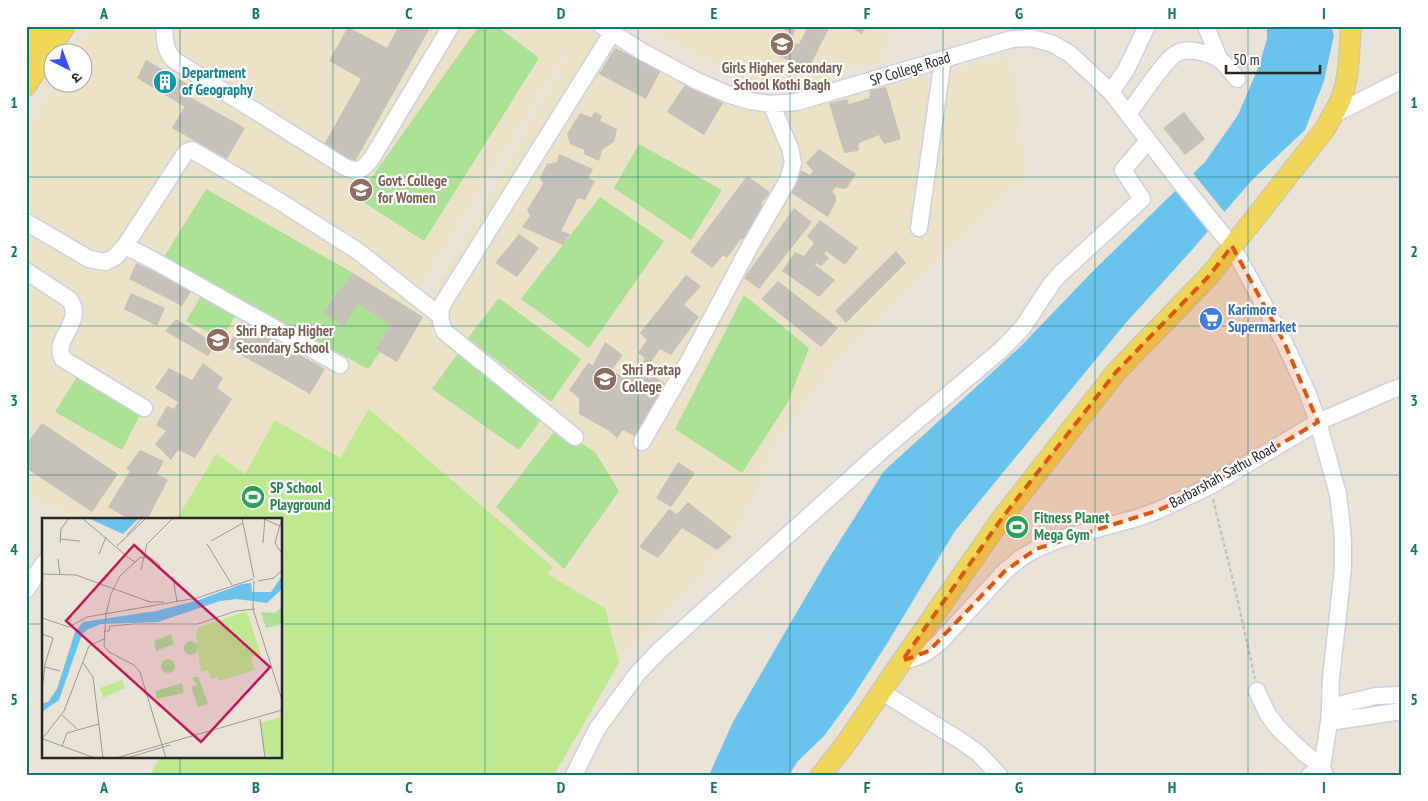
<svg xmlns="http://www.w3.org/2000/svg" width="1428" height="801" font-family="'PT Sans Narrow','Noto Sans Devanagari',sans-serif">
  <rect width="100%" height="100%" fill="#eae3d8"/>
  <path fill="#ece2c7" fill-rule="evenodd" d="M90,26H574L686,83L723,103L755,114L870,90L1013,55L1026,176L847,349L779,439L736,537L619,663L554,775L281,757V520H85L26,495V131L56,83L82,82V52H74ZM572,43L573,44L422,314L414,298Z
    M643,26H894L882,61L789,88L744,79Z"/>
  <path fill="#aae194" d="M479,26H497L539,58L424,241L357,198Z
    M639,144L722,190L691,240L614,188Z
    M206,189L353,273L322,312L344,325L358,304L391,325L375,349L380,352L368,369L164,257Z
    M600,197L664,241L589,348L521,299Z
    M203,293L235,316L222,339L186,321Z
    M744,295L809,348L788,402L742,473L675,429Z
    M499,298L581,359L551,402L468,338Z
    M459,352L543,417L519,450L432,389Z
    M80,372L143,409L122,450L55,412Z
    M557,428L595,452L619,491L564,569L496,507Z"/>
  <path fill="#bee990" d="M369,409L553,567L547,574L605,608L619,663L554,775H150L160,757H281V520H176L216,454L245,474L275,420L340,458Z"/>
  <path fill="#6ac3ed" d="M1267,26H1331L1334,35L1324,81L1305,130L1252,180L1191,251L1124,325L955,531L888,642L852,698L824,736L798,761L789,775H709L733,722L784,634L824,566L884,471L1020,347L1094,270L1205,162L1238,115L1259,66L1267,39Z"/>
  <path fill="#eae3d8" d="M1192,172L1226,214L1212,230L1177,186Z"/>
  <path fill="#c5c0b8" d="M399,26H431L353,165L322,148L361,79L329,61L348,27L387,48Z
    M780,26H797L793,36Z
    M808,26H830L808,70L778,56L788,41L799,44Z
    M848,26H866L862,34Z
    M615,48L661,70L646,99L599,74Z
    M146,60L193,87L185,107L137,78Z
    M686,83L723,103L704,135L667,112Z
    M886,87L901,139L884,144L879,135L859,143L858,151L844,153L829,103L847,99L849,104L869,98L870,90Z
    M190,97L245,128L227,159L172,128Z
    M595,112L602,116L600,121L617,129L614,142L602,150L599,161L584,154V150L570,144L567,134L580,113L591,117Z
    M1184,112L1205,139L1185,155L1163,128Z
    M819,149L856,174L847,188L842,189L836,187L832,192L836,196V201L828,217L790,192L799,169L810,175L813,171L806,163Z
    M559,154L593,169L588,178L595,181L585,200L578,198L561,231L570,234L563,245L522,227L530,216L527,210L543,184L540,178L547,164L557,162Z
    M747,176L770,192L761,204L766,206L751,227V230L745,238L741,239L727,258L723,255L712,268L690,252Z
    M794,208L812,222L759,289L744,278Z
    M820,220L858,248L845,265L826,251L824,254L829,258L821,266L816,263L815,265L835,280L819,297L782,271L795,252L804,256L814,243L807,236Z
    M519,234L539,248L517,277L495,263Z
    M896,251L906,263L846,323L835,311Z
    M136,263L160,274L163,270L169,278L191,292L182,306L129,279Z
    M353,273L423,317L397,362L375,349L391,325L358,304L344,326L322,312Z
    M686,275L701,286L684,305L699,317L671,355L660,349L642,375L650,379L653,376L668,385L638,438L623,430L617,438L609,431L579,414V398L569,390L588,363L593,365L605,342L623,355L611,371L630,378L645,358L638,353L647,340L640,333Z
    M778,281L838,328L821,347L761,299Z
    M131,293L165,308L157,326L124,309Z
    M176,319L216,344L208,356L165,331Z
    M242,322L325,369L310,394L227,347Z
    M203,363L223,378L217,388L232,399L195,458L178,450L171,460L155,444L166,431L156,425L167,406L174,409L178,402L155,388L169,368L192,380Z
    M42,423L118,474L92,512L26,468V445Z
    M140,450L164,461L157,474L168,480L147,520H131L108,507L130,471L126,469Z
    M678,462L695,473L671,507L656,498Z
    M688,502L732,537L717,550L682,528L658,558L639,547L669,509L677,514Z"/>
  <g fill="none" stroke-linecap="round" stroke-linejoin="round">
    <g stroke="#ced0e1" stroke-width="19">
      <path id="minor" d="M164,26C165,39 164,50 174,60L343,166C359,174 363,170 372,158L451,26
        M602,26L641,51L697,81L727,94L750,101L771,104L797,102L1012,39L1032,38L1053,44L1070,54L1111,92L1176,177L1232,246L1284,342L1307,392L1318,422L1338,494L1341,519L1343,542V568L1331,678L1330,707
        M1206,26L1219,59
        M1111,92L1126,70L1147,26
        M1128,114C1139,100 1164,60 1177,53C1188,47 1209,53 1219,59C1226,64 1232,73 1237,79
        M1333,115L1402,80
        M26,222L89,259L106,262L115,257L125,246L186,152L192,150L279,201L359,252L439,315
        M919,228L943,59
        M125,246L153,260L340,365
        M26,271L70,300C85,322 51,340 63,359L144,408
        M575,437L445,332C440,322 439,316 442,305L612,33
        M642,442L691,357L750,246L788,180L793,163L790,148L771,104
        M26,590L44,563
        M902,661C919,657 926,654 940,642L1005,571L1021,558L1036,549L1060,539L1137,518L1159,510L1210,486L1318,422L1392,390L1402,387
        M1257,691L1267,713L1278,728L1304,753L1322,767L1325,775
        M882,692L961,741L978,753L999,775
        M1329,722L1402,711
        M574,775L597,729L637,674L658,652L879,453L1001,350L1023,327L1052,283L1061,273L1142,199L1123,170L1148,141
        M1310,775L1322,767L1329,722L1330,707L1376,696L1402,695"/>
    </g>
    <g stroke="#c3c3c3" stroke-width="22">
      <path id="major" d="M26,51L42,26
        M26,86L65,26
        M821,775L847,742L902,661L1002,518L1116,372L1209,276L1325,129C1331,117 1339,106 1343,93C1350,72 1349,48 1351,26"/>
    </g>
    <path stroke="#c3c3c3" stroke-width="2.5" stroke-dasharray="4 2.5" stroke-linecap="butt" d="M1213,499L1236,593L1255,679"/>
    <use href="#minor" stroke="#fff" stroke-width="16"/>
    <use href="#major" stroke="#efd558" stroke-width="20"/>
  </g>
  <path fill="#de560d" fill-opacity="0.2" stroke="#de560d" stroke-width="4" stroke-dasharray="10 6" stroke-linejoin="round" d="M1232,246L1284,342L1318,422L1210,486L1159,510L1036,549L1005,571L929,651L902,661L1002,518L1116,372L1209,276Z"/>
  <path fill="none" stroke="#0f766e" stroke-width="1" stroke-opacity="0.55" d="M180,26V520M333,26V775M485,26V775M638,26V775M790,26V775M943,26V775M1095,26V775M1248,26V775M26,177H1402M26,326H1402M26,475H1402M26,624H44M281,624H1402M180,757V775"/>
  <defs>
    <g id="school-disc" transform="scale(1.25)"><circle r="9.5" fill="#8d6e63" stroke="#fff"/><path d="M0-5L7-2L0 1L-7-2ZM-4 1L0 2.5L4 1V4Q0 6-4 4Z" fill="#fff"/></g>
    <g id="building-disc" transform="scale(1.25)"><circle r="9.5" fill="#0f9aa8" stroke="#fff"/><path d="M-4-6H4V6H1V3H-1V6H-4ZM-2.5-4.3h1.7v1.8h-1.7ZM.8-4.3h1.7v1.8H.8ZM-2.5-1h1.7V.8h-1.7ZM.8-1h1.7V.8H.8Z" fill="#fff"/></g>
    <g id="university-disc" transform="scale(1.25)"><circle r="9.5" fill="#8d6e63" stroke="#fff"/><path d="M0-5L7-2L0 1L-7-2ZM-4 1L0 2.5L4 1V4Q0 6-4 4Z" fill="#fff"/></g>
    <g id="supermarket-disc" transform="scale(1.25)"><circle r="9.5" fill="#3f7fe0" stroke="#fff"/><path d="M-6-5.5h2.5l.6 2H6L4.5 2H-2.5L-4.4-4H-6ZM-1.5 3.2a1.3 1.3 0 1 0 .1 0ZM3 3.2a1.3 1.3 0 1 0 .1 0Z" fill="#fff"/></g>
    <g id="stadium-disc" transform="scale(1.25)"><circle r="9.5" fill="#2e9e5b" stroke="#fff"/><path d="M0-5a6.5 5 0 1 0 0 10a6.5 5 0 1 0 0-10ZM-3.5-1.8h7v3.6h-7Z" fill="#fff"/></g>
  </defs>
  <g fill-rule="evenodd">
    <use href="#school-disc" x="782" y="44"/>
    <use href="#building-disc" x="165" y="82"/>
    <use href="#university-disc" x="361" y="190"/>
    <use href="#supermarket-disc" x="1211" y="319"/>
    <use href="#school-disc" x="218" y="340"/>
    <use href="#university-disc" x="605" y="379"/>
    <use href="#stadium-disc" x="253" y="497"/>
    <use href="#stadium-disc" x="1017" y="527"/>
  </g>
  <g text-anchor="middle" stroke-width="4.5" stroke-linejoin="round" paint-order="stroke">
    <g font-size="15" font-weight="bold" fill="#785e54" stroke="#fff" text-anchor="start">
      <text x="782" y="73" text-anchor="middle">Girls Higher Secondary<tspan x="782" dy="17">School Kothi Bagh</tspan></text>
      <text x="378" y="186">Govt. College<tspan x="378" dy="17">for Women</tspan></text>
      <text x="236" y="336">Shri Pratap Higher<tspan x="236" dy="17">Secondary School</tspan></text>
      <text x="622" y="375">Shri Pratap<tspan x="622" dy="17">College</tspan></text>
    </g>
    <g font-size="15" fill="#272727" stroke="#fff">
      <text transform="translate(910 69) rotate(-17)" y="5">SP College Road</text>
      <text transform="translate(1223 475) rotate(-29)" y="5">Barbarshah Sathu Road</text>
    </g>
    <g font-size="15" font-weight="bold" fill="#0d838f" stroke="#fff" text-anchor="start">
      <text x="182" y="78">Department<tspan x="182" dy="17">of Geography</tspan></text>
    </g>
    <g font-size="15" font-weight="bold" fill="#366cbe" stroke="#fff" text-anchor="start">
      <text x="1228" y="315">Karimore<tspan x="1228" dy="17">Supermarket</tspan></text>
    </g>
    <g font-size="15" font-weight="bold" fill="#27864d" stroke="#fff" text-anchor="start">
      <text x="270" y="493">SP School<tspan x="270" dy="17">Playground</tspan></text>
      <text x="1034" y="523">Fitness Planet<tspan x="1034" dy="17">Mega Gym</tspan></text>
    </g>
  </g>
  <g transform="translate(42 518)">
    <rect width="240" height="240" fill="#eae3d8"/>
    <path d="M240,89V106L224,110L219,94L233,95ZM129,116L132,126L114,133L112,123ZM142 130a7 7 0 1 1 14 0a7 7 0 1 1-14 0ZM119 148a7 7 0 1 1 14 0a7 7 0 1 1-14 0ZM156,158L166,186L156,189L149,168L155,167L150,160ZM140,165L142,175L115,181L113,173Z" fill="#aae194"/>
    <path d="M202,94L206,97L219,136L209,139L213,152L177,163L176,159L169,161L166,152L159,154L154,115L157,109ZM80,162L83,170L61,180L58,170ZM240,199V240L223,237L218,205Z" fill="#bee990"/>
    <path d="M46,0H97L81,16ZM240,58V71L225,85L195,81L178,83L116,104L59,106L46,111L40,116L17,182L0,194V185L6,184L15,171L33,114L41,104L114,93L157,82L200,66L209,65L210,74H229Z" fill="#6ac3ed"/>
    <path fill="none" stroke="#9c9891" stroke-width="1" d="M40,0L88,41L93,44L99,39L109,40L118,47L117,52M200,0L212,60M240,0L233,25L240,36M222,1L240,9M85,17L100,0M18,21L38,23M169,23L201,5M18,25L19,11L27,0M221,25L223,0M165,26L190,67M75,28L104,0M57,36L64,19M16,41L18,57M93,44L78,58L69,76L64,96L62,128L67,134L92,147L98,154L124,240M99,52L105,26L131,0M0,56L34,57L108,84H122M131,59L135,84M212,63L211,91L240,182M216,63L232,60L240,52M0,100L27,109L45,99L155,80L211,61M62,113H67L68,108L92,106H156L194,93L213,91M0,116L11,120L3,146L0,174M41,145L51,159L61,240M3,149L18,153M20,197L35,211M218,201L223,240M0,221L22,193L47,128L62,121M1,221L53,240M20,228L25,215L57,206M74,240L240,192M85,240L128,227"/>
    <path fill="#c2185b" fill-opacity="0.15" stroke="#c2185b" stroke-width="2.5" d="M92,27L228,149L159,224L24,103Z"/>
    <rect width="240" height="240" fill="none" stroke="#272727" stroke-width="2.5"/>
  </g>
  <rect width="1428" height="801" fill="none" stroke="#ffffff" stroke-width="55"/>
  <g transform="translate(68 68) rotate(138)"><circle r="24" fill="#ffffff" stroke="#a9a9a9"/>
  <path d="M0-4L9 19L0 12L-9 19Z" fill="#3750f9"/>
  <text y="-8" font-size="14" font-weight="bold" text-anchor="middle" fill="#272727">उ</text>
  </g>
  <path d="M1226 65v8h94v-8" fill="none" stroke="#272727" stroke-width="2.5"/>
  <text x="1233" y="65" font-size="15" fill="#272727" stroke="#ffffff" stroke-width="4" paint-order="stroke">50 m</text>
  <rect x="28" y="28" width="1372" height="746" fill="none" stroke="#0f766e" stroke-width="2"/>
  <g font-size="16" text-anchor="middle" font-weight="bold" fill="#0f766e">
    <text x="104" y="19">A</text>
    <text x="256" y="19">B</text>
    <text x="409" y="19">C</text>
    <text x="561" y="19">D</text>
    <text x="714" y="19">E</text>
    <text x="867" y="19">F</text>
    <text x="1019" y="19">G</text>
    <text x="1172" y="19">H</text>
    <text x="1324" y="19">I</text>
    <text x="14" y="108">1</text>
    <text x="1414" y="108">1</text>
    <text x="14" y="257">2</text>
    <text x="1414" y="257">2</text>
    <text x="14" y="406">3</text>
    <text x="1414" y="406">3</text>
    <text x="14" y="555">4</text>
    <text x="1414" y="555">4</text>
    <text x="14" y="705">5</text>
    <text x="1414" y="705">5</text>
    <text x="104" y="793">A</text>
    <text x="256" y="793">B</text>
    <text x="409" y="793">C</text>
    <text x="561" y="793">D</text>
    <text x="714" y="793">E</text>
    <text x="867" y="793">F</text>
    <text x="1019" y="793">G</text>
    <text x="1172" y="793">H</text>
    <text x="1324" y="793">I</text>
  </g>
</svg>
